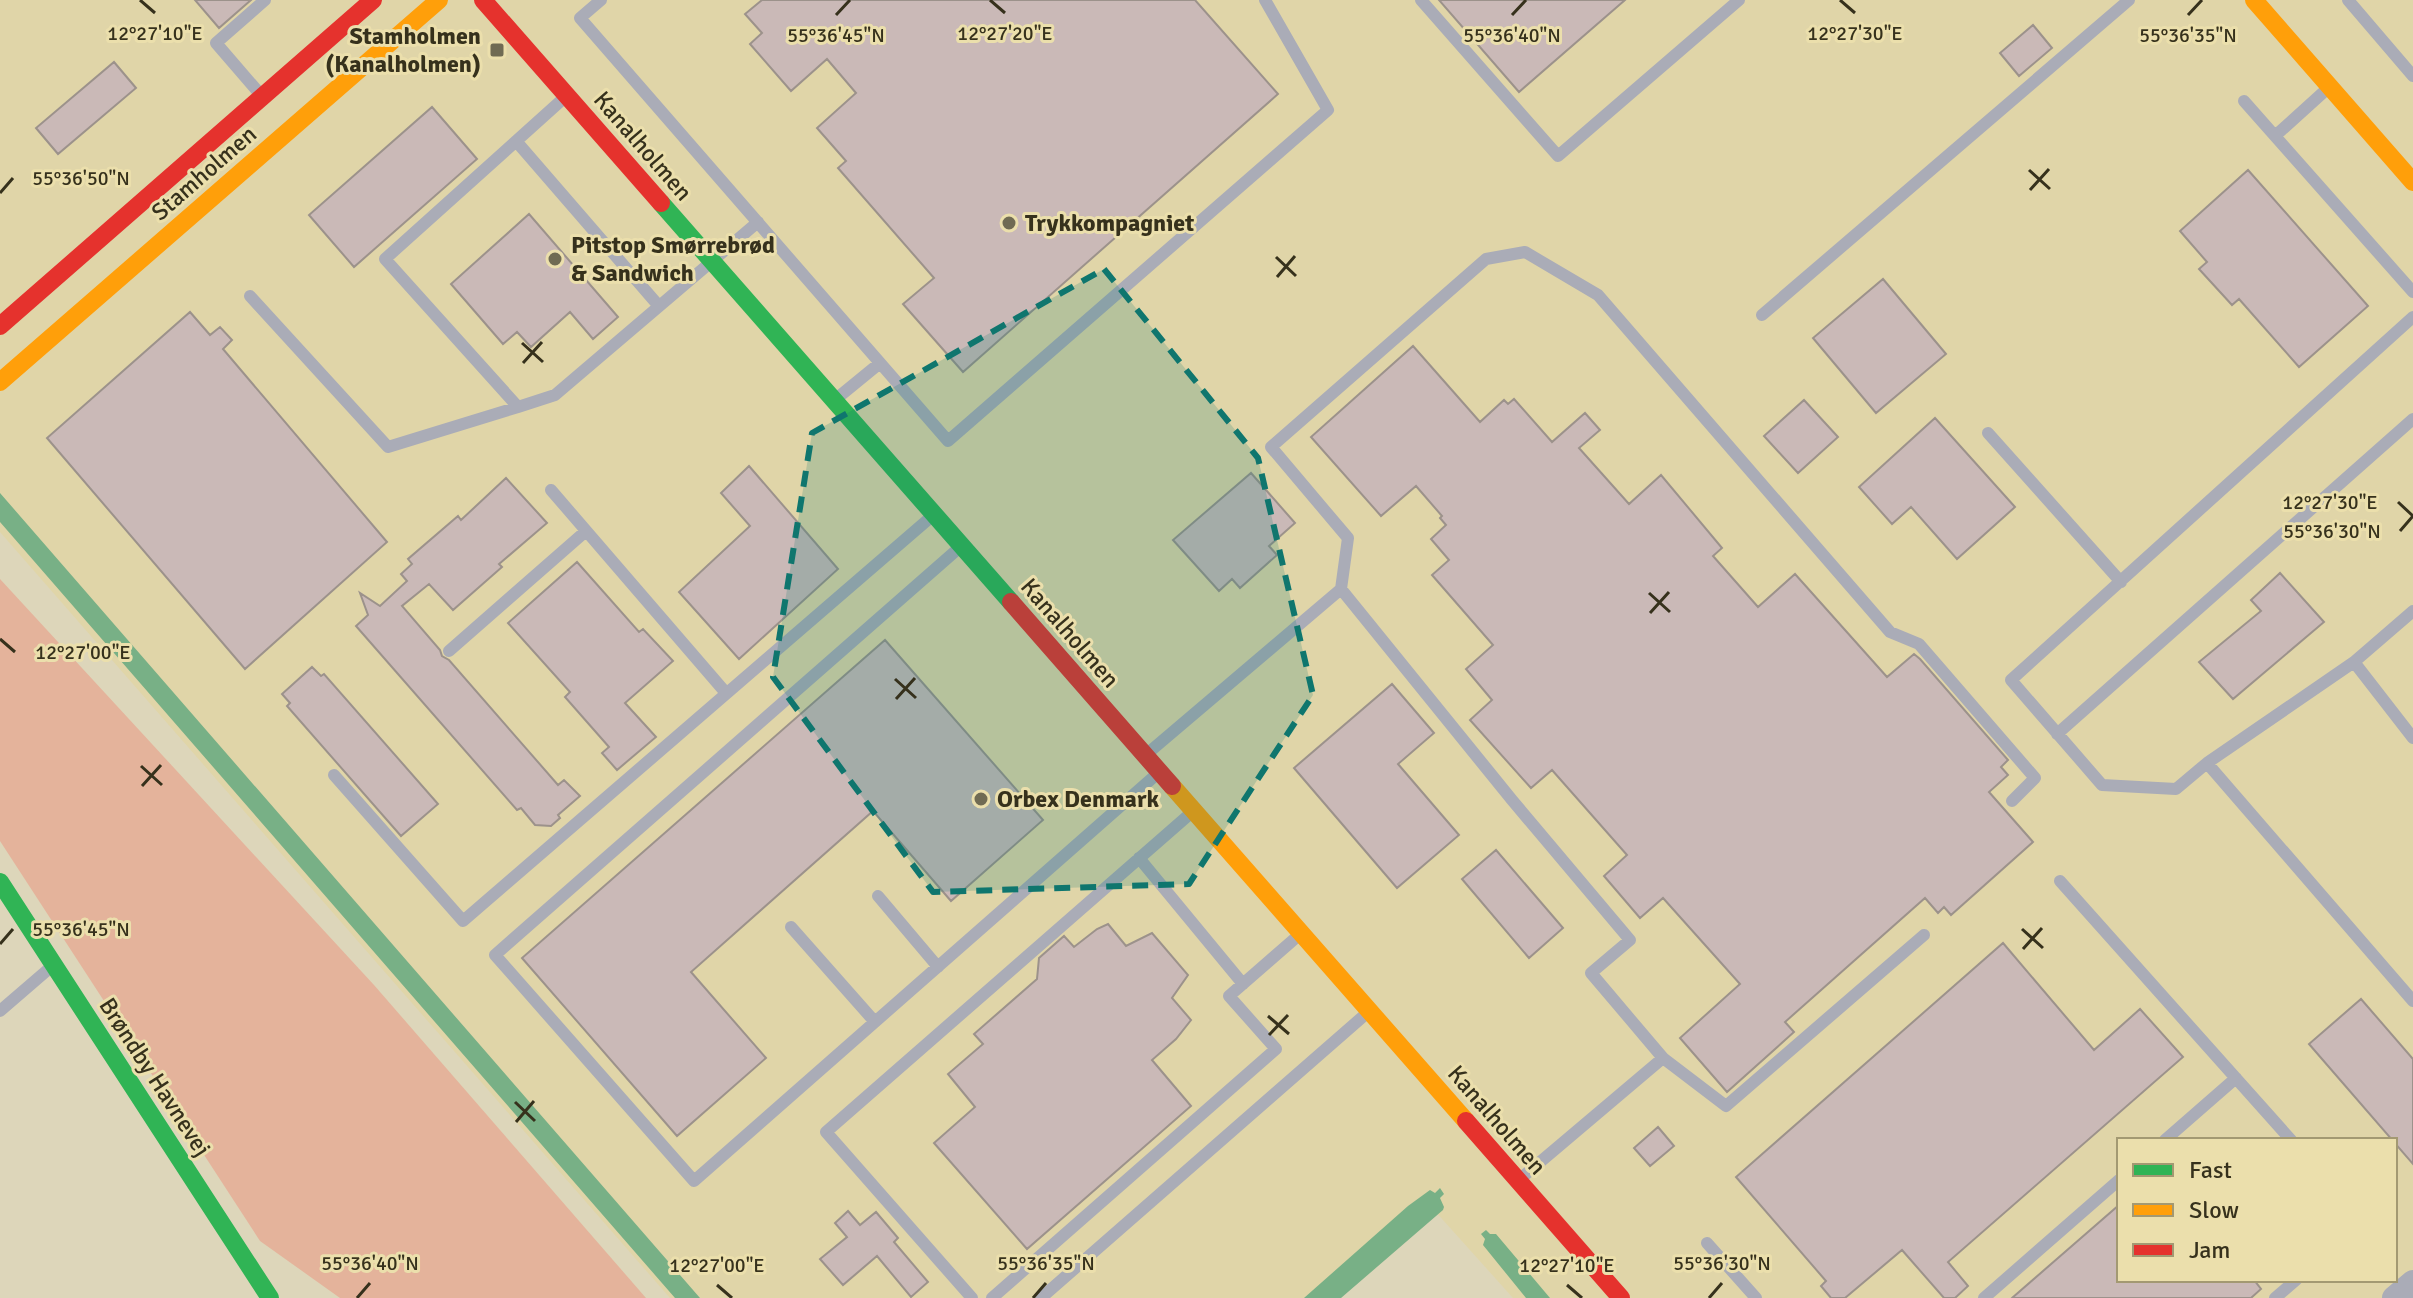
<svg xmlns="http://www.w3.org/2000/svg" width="2413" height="1298" font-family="Signika,sans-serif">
  <rect width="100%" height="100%" fill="#ddd6ba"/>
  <path fill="#e0d5a8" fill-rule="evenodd" d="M0,0H2413V1298H1513L1434,1210L1336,1298H670L0,532ZM2119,1140H2395V1280H2119Z"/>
  <path fill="#e4b39b" d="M0,579L374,985L646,1298H340L260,1241L0,841Z"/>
  <path fill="#78b086" d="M0,493L700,1298H675L0,522Z
    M1440,1188L1444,1194L1440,1198L1444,1207L1443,1210L1341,1298H1304L1408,1206L1430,1190L1435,1193Z
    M1486,1230L1490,1234H1496L1550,1298H1526L1483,1245L1485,1239L1481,1234Z"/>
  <path fill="#cab9b7" stroke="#9c928b" stroke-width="2" d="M195,0H251L219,28Z
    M762,0H1195L1278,94L963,372L903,304L934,278L838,168L846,161L817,128L856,93L827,59L791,91L750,44L762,33L745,14Z
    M1439,0H1625L1519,92Z
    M2033,25L2052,48L2019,76L2000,53Z
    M114,62L136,88L58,154L36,128Z
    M432,107L477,159L354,267L309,215Z
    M2248,170L2368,306L2299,367L2239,299L2232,305L2199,269L2207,262L2180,231Z
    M529,214L618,317L593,339L570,312L531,347L517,332L503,344L451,284Z
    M1883,279L1946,354L1876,413L1813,338Z
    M190,312L210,335L220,327L232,340L223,349L387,542L245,669L47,438Z
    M1413,346L1480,422L1504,400L1508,404L1514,399L1552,442L1585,413L1600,430L1579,448L1629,504L1661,475L1722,548L1713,556L1758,607L1795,574L1887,677L1914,654L1920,659L2008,760L2001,767L2008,775L1989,792L2033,842L1951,915L1944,907L1938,913L1925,898L1785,1022L1794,1032L1727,1092L1680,1038L1740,984L1663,898L1640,918L1604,876L1627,855L1552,770L1531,788L1470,720L1492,700L1466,669L1493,645L1432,575L1449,560L1431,539L1446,525L1440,518L1442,516L1416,486L1381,516L1311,437Z
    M1804,400L1838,437L1798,473L1764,436Z
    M1935,418L2015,507L1957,559L1911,507L1892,524L1859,487Z
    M749,466L838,569L739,659L679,592L750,526L721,493Z
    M1251,473L1295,523L1269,546L1277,555L1240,588L1232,579L1219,591L1173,540Z
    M506,478L547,523L499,564L502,567L453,610L429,584L402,606L440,650L442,656L449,660L558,785L564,780L580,796L558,815L560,818L551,826L535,825L521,808L517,810L356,626L368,615L360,593L380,606L407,581L401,574L412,564L408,559L458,516L461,520Z
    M577,562L639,632L643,629L673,661L625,703L656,737L617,770L602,753L609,747L565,697L570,692L508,623Z
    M2280,573L2324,622L2233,699L2199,662L2261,611L2251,600Z
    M885,640L1043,820L951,901L873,811L691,972L766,1058L677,1136L522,958Z
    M312,667L321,676L324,674L438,804L401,836L287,706L290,703L282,694Z
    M1392,684L1434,733L1398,764L1459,835L1397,888L1294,768Z
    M1496,850L1563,928L1529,958L1462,879Z
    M1108,924L1126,946L1152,933L1188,975L1172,998L1191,1020L1176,1039L1152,1060L1191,1106L1027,1249L934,1143L975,1107L948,1074L983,1044L974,1034L1037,979L1039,958L1064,936L1074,947L1097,929Z
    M2003,943L2094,1050L2140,1009L2183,1057L1948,1262L1968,1286L1955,1298H1944L1902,1250L1845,1298H1831L1821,1286L1826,1281L1736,1177Z
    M2361,999L2413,1059V1164L2309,1044Z
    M1658,1127L1674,1146L1650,1166L1634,1148Z
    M2119,1205V1280H2254L2261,1289L2251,1298H2012Z
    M848,1211L860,1225L876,1212L898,1238L894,1242L928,1282L911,1297L877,1256L843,1285L820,1259L847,1237L835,1223Z"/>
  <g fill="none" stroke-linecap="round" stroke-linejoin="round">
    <path stroke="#aaacb7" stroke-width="12" d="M601,0L580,18L948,441L1328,110L1265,0
      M1421,0L1558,156L1739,0
      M2348,0L2413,76
      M260,94L216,43L265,0
      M2244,101L2413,292
      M2275,136L2327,89
      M516,141L658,305
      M250,296L388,447L518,407L385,259L564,98
      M1762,315L2129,0
      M2413,317L2011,680L2102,785L2176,789L2207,763L2354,662L2413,738
      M836,399L880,363
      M518,407L555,395L758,222
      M1988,433L2121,582
      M551,490L726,693
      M959,548L495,955L694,1181L1157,774
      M1341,589L1348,538L1271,447L1486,259L1525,252L1598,295L1890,632L1919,644L2035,778L2012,801
      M449,651L586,531
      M2354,662L2413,611
      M2057,734L2413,419
      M1148,753L1341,589L1512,800L1630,940L1591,973L1663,1058L1520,1179
      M2207,763L2413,1001
      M334,775L463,921L931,517
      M1139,858L1243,984
      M2060,881L2291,1140
      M878,896L938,967
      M791,927L875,1022
      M0,1011L51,967
      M1663,1058L1726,1106L1924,935
      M2165,1140L2236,1078
      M1707,1243L1756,1298
      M972,1298L826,1132L1191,813
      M992,1298L1276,1049L1229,996L1299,935
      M1041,1298L1367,1013
      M1984,1298L2119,1180
      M2275,1298L2296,1280"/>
    <path stroke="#aaacb7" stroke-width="24" d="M2394,1298L2413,1282"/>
    <path stroke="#30b455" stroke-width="18" d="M661,203L1011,602
      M0,882L270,1298"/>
    <path stroke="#ff9f0a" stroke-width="18" d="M2254,0L2413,182
      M0,382L439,0
      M1172,786L1466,1121"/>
    <path stroke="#e5322d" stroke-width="18" d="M483,0L661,203
      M0,326L373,0
      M1011,602L1172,786
      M1466,1121L1621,1298"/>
  </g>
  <path fill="#0f766e" fill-opacity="0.2" stroke="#0f766e" stroke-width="6" stroke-dasharray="16 10" stroke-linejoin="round" d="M1104,269L1258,458L1313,695L1189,884L933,892L773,677L812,433Z"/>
  <path fill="none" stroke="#36311c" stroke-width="3" d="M140,0L155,13M990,0L1005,13M1840,0L1855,13M836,15L850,0M1512,15L1526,0M2188,15L2202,0M2029,170L2050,189M2030,190L2049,169M0,193L13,178M1276,257L1296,276M1277,277L1295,256M522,343L543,362M523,363L542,342M2398,502L2413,516M2400,531L2413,516M1649,593L1670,612M1650,613L1669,592M0,639L15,652M895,679L916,698M896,699L915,678M141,766L162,785M142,786L161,765M2022,929L2043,948M0,944L13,929M2023,949L2042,928M1268,1016L1289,1034M1269,1035L1288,1015M515,1102L535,1121M516,1122L534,1101M717,1285L732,1298M1567,1285L1582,1298M357,1298L370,1283M1033,1298L1046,1283M1709,1298L1722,1283"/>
  <g fill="#706b53" stroke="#ebdfac" stroke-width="3">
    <rect x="489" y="42" width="16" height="16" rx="4"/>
    <circle cx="1009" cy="223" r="8"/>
    <circle cx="555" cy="259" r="8"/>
    <circle cx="981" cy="799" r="8"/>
  </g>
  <g text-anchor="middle" stroke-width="6" stroke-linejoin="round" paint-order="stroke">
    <g font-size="24" font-weight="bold" fill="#36311c" stroke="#ebdfac" text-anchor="start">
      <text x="481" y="44" text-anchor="end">Stamholmen<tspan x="481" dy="28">(Kanalholmen)</tspan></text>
      <text x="1025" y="231">Trykkompagniet</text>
      <text x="571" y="253">Pitstop Smørrebrød<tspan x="571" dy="28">&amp; Sandwich</tspan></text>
      <text x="997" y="807">Orbex Denmark</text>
    </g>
    <g font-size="24" fill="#36311c" stroke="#ebdfac">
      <text transform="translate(643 146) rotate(49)" y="8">Kanalholmen</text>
      <text transform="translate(204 173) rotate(-41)" y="8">Stamholmen</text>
      <text transform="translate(1070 633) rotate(49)" y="8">Kanalholmen</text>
      <text transform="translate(155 1077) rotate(57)" y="8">Brøndby Havnevej</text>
      <text transform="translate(1497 1120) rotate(49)" y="8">Kanalholmen</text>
    </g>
  </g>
  <g font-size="20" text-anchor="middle" fill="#36311c" stroke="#ebdfac" stroke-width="6" stroke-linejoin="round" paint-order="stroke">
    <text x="155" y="40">12°27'10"E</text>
    <text x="1005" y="40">12°27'20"E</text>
    <text x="1855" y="40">12°27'30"E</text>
    <text x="836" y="42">55°36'45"N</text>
    <text x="1512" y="42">55°36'40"N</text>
    <text x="2188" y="42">55°36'35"N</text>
    <text x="81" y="185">55°36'50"N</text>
    <text x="2330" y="509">12°27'30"E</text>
    <text x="2332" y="538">55°36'30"N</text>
    <text x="83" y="659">12°27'00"E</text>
    <text x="81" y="936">55°36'45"N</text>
    <text x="370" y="1270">55°36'40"N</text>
    <text x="1046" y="1270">55°36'35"N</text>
    <text x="1722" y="1270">55°36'30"N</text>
    <text x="717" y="1272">12°27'00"E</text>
    <text x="1567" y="1272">12°27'10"E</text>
  </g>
  <rect x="2117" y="1138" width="280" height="144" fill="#ebdfac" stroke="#a39972" stroke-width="2"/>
  <rect x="2133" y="1164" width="40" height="12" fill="#30b455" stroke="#a39972" stroke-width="2"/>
  <text x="2189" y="1178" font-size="24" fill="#36311c">Fast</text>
  <rect x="2133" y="1204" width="40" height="12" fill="#ff9f0a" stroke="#a39972" stroke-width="2"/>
  <text x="2189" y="1218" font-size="24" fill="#36311c">Slow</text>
  <rect x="2133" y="1244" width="40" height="12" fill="#e5322d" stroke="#a39972" stroke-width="2"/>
  <text x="2189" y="1258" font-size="24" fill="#36311c">Jam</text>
</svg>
